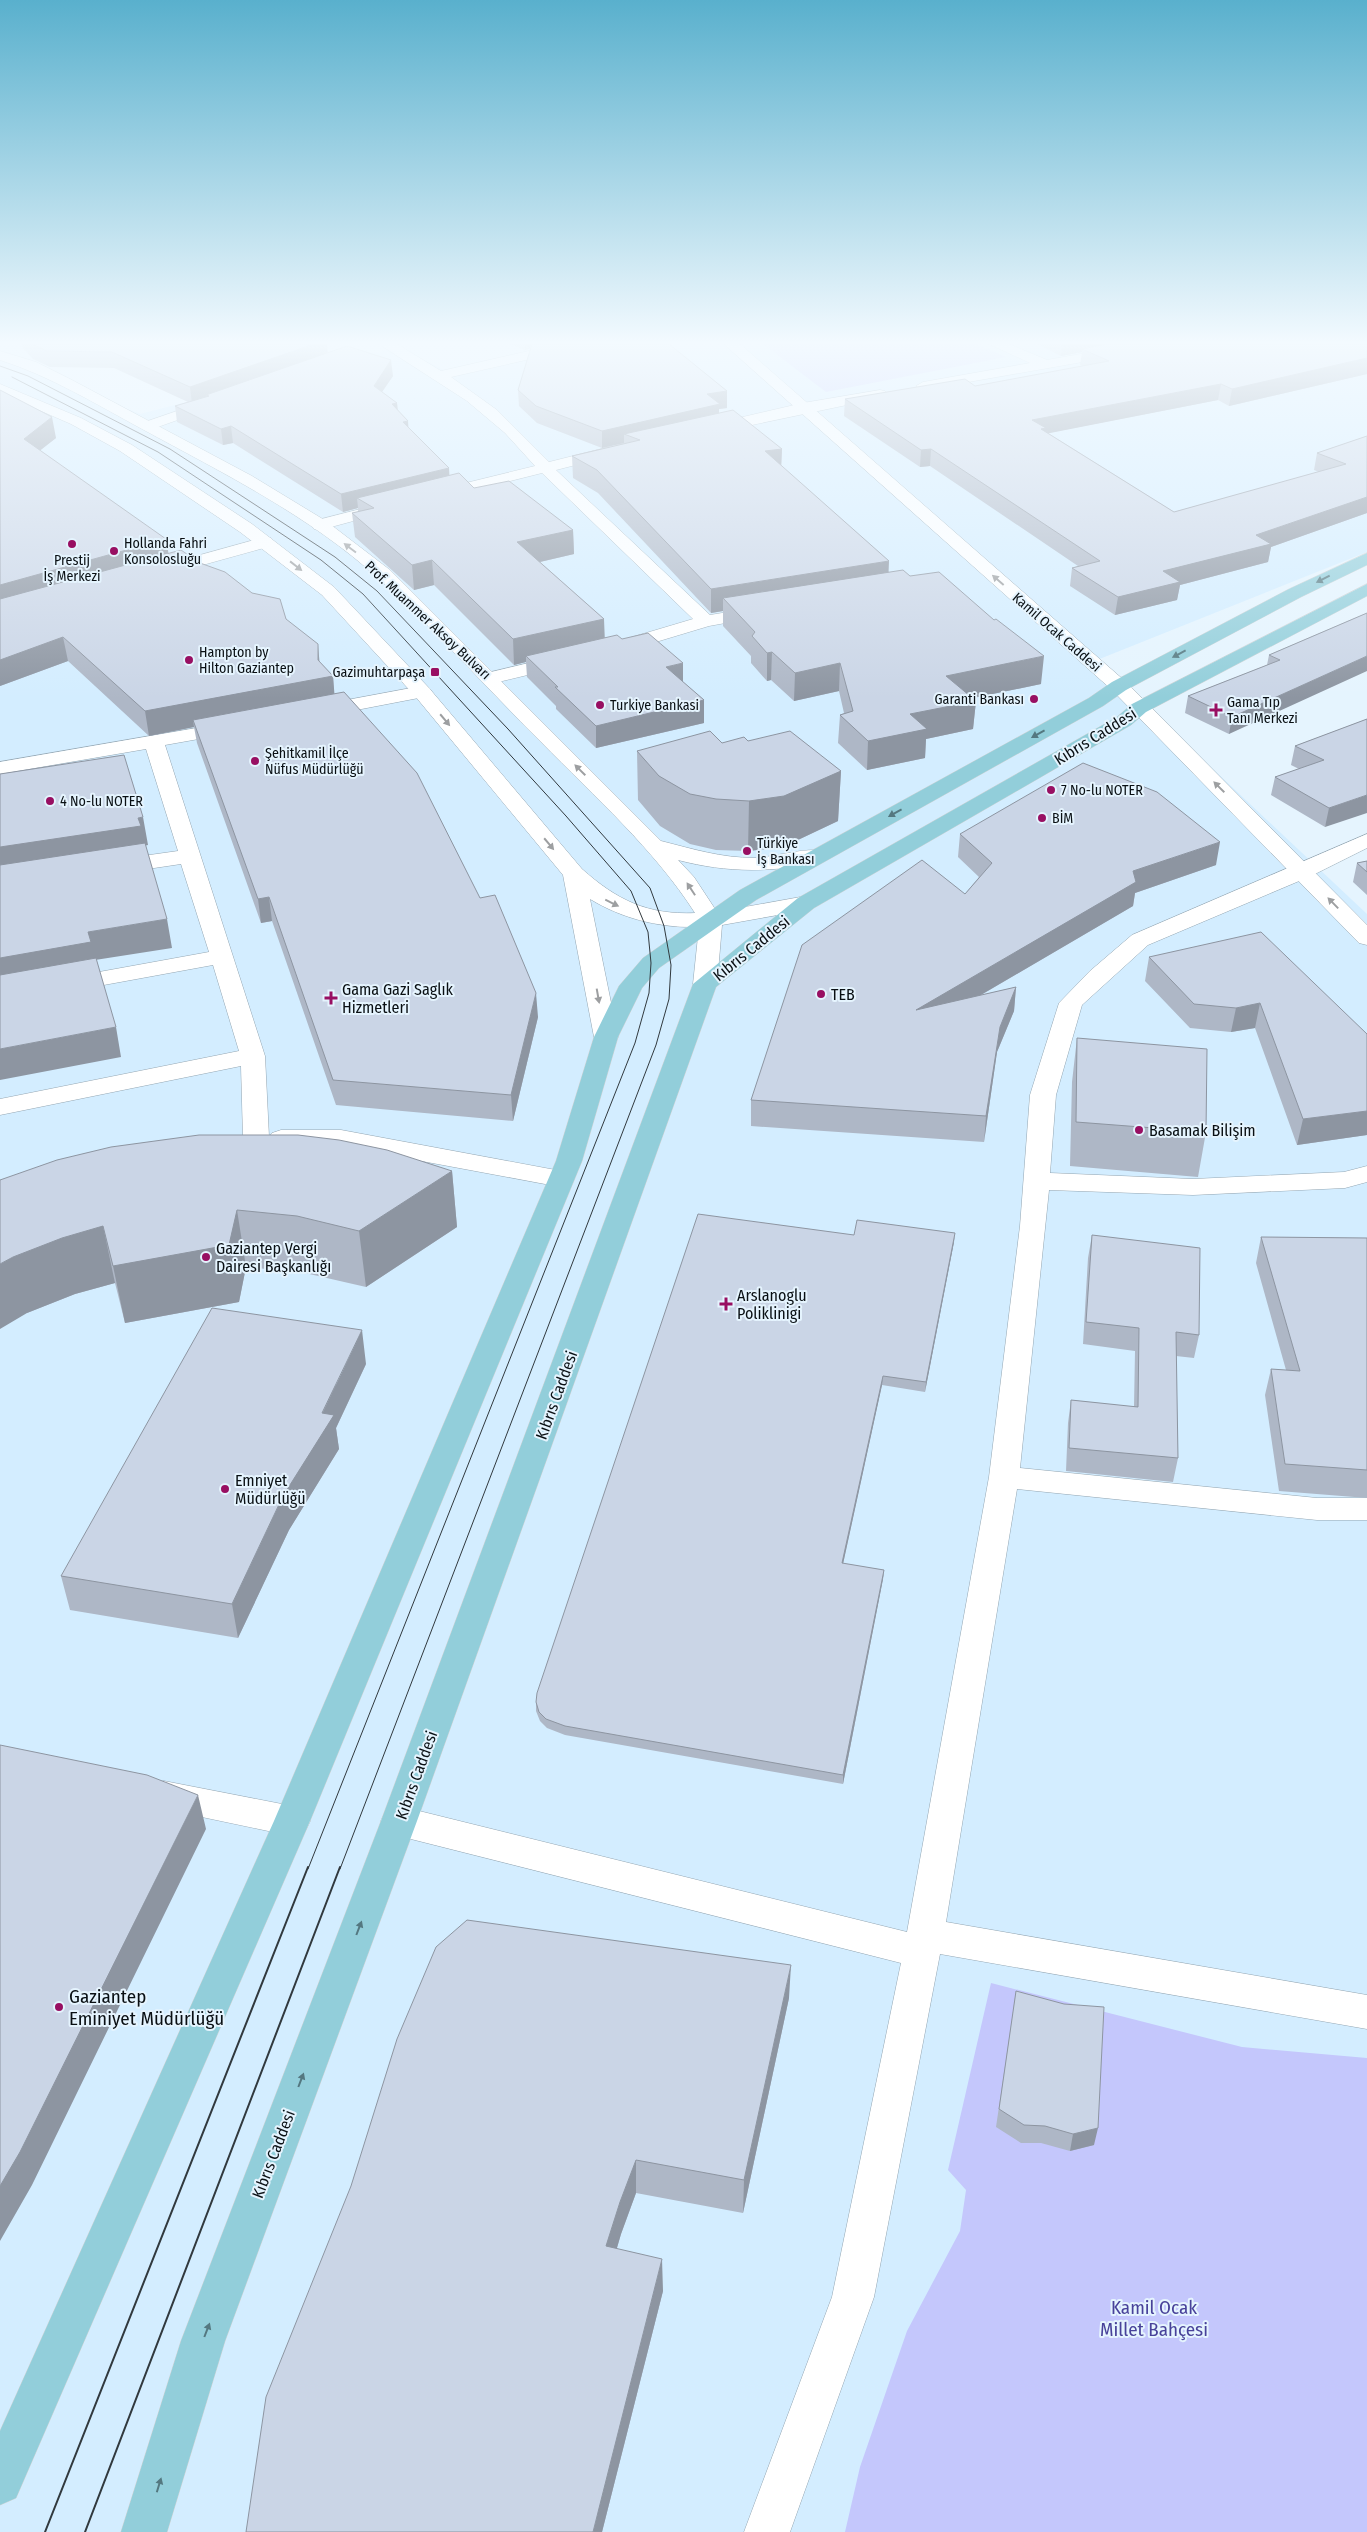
<svg xmlns="http://www.w3.org/2000/svg" width="1367" height="2532" font-family="'Fira Sans Condensed',sans-serif">
  <rect width="100%" height="100%" fill="#e5f4fe"/>
  <path fill="#d3edff" d="M581,344H1367V552L1097,660L1367,914V2532H0V358L140,414L398,347L454,375Z"/>
  <path fill="#c4c7fc" d="M763,344H976L1006,357L826,392Z
    M991,1983L1242,2047L1367,2058V2532H845L860,2467L907,2331L960,2231L966,2190L948,2170Z"/>
  <g fill="none" stroke-linecap="round" stroke-linejoin="round">
    <g stroke="#94a6b2" stroke-width="1">
      <path id="minor" d="M379,344H397L441,371L559,344H586L579,348L451,377L497,410L549,462L609,447L615,449L617,452L615,455L556,470L710,615L758,607L764,608L767,612L764,616L709,626L616,654L609,652L607,648L609,644L693,619L542,473L435,500L429,498L427,495L429,492L535,466L505,433L467,401Z
        M989,344H1009L1047,360L1136,344H1169L1162,348L923,390L916,386L923,382L1030,363Z
        M880,390L885,391L887,394L885,397L709,434L701,429L704,426L803,403Z
        M212,399L217,400L219,403L217,406L155,428H145L142,425L145,422Z
        M388,502L396,507L394,510L320,530L314,529L312,525L314,521Z
        M265,537L271,538L273,542L271,546L163,576L157,575L154,571L157,567Z
        M562,655L569,657L571,661L569,665L490,684L483,682L481,678L483,674Z
        M422,686L429,688L432,692L429,696L320,717L313,715L310,711L313,707L320,705Z
        M231,722L238,724L241,728L238,732L165,745L265,1056L269,1137L272,1133L281,1130H341L561,1171L570,1173L574,1179L570,1185L561,1187L341,1146H281L272,1143L268,1138L265,1143L256,1146L247,1143L243,1138L241,1066L0,1115V1099L239,1051L213,965L0,1004V990L209,952L181,864L114,874L106,872L103,867L106,862L114,860L178,851L146,749L0,774V762Z
        M1367,834V848L1311,876L1148,945L1082,1005L1056,1095L1050,1173L1193,1179L1344,1172L1367,1166V1182L1345,1188L1193,1195L1049,1190L1020,1468L1317,1498H1367V1520H1317L1017,1489L946,1922L1367,1995V2029L940,1954L874,2297L790,2532H744L832,2297L901,1963L399,1836L386,1831L381,1821L386,1811L399,1806L907,1932L989,1477L1020,1226L1030,1095L1059,1003L1090,971L1132,935Z"/>
    </g>
    <g stroke="#94a6b2" stroke-width="1">
      <path id="tertiary" d="M724,344H740L1126,682L1367,925V945L1359,943L1112,690Z
        M164,1781L292,1806L305,1811L310,1821L305,1831L292,1836L164,1809L152,1805L146,1795L152,1785Z"/>
    </g>
    <g stroke="#94a6b2" stroke-width="1">
      <path id="secondary" d="M0,351L36,362L72,380L252,476L326,521L390,570L661,841C693,849 721,858 755,858C774,857 807,847 824,851L827,856L824,861C775,873 727,873 678,860L694,877L717,912L806,896L814,898L817,903L814,908L806,910L722,925L717,984L713,989L705,991L697,989L693,984L699,927C660,928 623,919 590,899L618,1037L615,1042L606,1044L597,1042L594,1037L563,875L415,696L322,595L240,532L120,451L71,424L0,393V384L81,418L132,445L252,524L334,587L429,688L582,869C617,900 647,915 695,913C654,849 595,797 541,742C487,688 435,630 379,579C310,516 223,473 142,429C96,404 50,376 0,360Z"/>
    </g>
    <g stroke="#d3d4d5" stroke-width="1">
      <path id="primary" d="M1367,553V565L1301,597L1126,690L1103,706L756,900L659,968L642,988L618,1037L582,1161L310,1821L16,2498L0,2505V2431L274,1821L556,1161L594,1037L619,986L643,958L740,890L1089,698L1112,682L1289,589Z
        M1367,584V596L1146,712L1131,725L814,908L716,987L417,1821L225,2341L167,2532H121L181,2341L381,1821L693,984L798,898L1117,717L1132,704Z"/>
    </g>
    <use href="#minor" fill="#fff" fill-rule="evenodd"/>
    <use href="#tertiary" fill="#fff" fill-rule="evenodd"/>
    <use href="#secondary" fill="#fff" fill-rule="evenodd"/>
    <use href="#primary" fill="#92ceda" fill-rule="evenodd"/>
    <path stroke="#31393e" stroke-width="1" d="M0,366L28,376L170,449L335,557L377,591L508,729L650,888L664,926L671,965L669,999L656,1045L340,1869
      M12,377L158,452L321,560L363,594L566,816L631,891L648,932L651,963L649,993L635,1043L308,1869"/>
    <path stroke="#31393e" stroke-width="2" d="M45,2532L308,1867
      M85,2532L340,1867"/>
  </g>
  <path fill="#aeb7c6" d="M22,344H327V353L393,376L382,392L397,403L398,410L408,427L449,475L474,488L573,530L574,554L540,562L604,619V637L622,639L683,682L704,700V723L596,748L556,709V706L527,677L526,662L514,665L434,585L414,590L355,537L352,513L358,512V508L343,512L233,443L223,445L177,422L175,406L188,402L114,368L50,367L33,359L22,347Z
    M510,344H669L727,391V408L719,409V413L782,449L781,466L889,572L1041,684L973,698L976,701L973,729L926,739L925,758L867,770L838,743L840,715L844,713L839,691L794,701L771,680L767,681L751,663V656L723,626V611L711,613L598,493L573,478L572,456L624,443L602,448L537,423L519,406L518,390L531,348L525,350Z
    M1037,344H1367V374L1229,406L1218,400L1048,433L1174,512L1319,472L1314,470L1317,453L1367,436V513L1271,547L1268,562L1180,585L1177,600L1115,615L1070,586L1072,568L1078,566L930,466L920,467L844,416L845,399L975,386L1083,366L1080,365L1082,352L1061,356Z
    M0,390L56,438L40,450L168,553L200,563L286,619L320,662L333,676L334,694L538,1017L513,1121L336,1105L272,921L261,923L197,743L194,727L149,736L68,661L0,686Z
    M1367,613L1229,734L1185,713L1188,696L1267,665L1269,655Z
    M1367,719L1325,827L1271,795L1275,777L1299,769L1291,765L1295,746Z
    M748,741L841,771L838,821L783,847L748,851L716,850L690,844L660,826L638,800L637,751L722,743Z
    M960,834L1216,865L1135,893L1133,906L981,995L1016,987L1014,1011L997,1052L984,1142L751,1126V1100L965,894L979,877L958,857Z
    M1367,861V895L1353,882L1357,863Z
    M1149,957L1367,1034V1135L1297,1145L1255,1028L1231,1032L1190,1028L1145,981Z
    M1077,1038L1206,1132L1198,1177L1070,1166L1072,1082Z
    M452,1171L457,1227L366,1287L305,1273L246,1267L239,1302L125,1323L115,1283L75,1294L27,1313L0,1180Z
    M854,1235L954,1242L925,1392L882,1385L843,1564L884,1570L883,1579L843,1784L565,1735L547,1728L540,1721L536,1711V1702Z
    M1092,1235L1199,1335L1194,1358L1176,1356L1178,1458L1173,1482L1066,1471L1068,1423L1071,1400L1134,1407L1135,1351L1083,1344L1088,1258Z
    M1261,1237L1367,1238V1498L1279,1491L1265,1395L1271,1369L1286,1370L1256,1263Z
    M366,1364L336,1428L339,1449L289,1530L238,1638L70,1610L61,1576Z
    M467,1920L789,1998L743,2213L636,2193L621,2234L617,2248L663,2291L602,2532Z
    M1016,1991L1094,2145L1070,2151L1041,2143H1021L996,2127Z"/>
  <path fill="#8d95a1" d="M314,344H327L328,356L206,395L207,398L192,404L190,387Z
    M525,344H549L525,350Z
    M1062,344H1124L1082,349V352L1061,356Z
    M1367,358V374L1229,406L1232,389Z
    M391,360L393,376L375,402L374,386Z
    M1221,384L1218,400L1045,434L1032,420Z
    M727,391V408L719,409V420L624,434V443L602,448V431L707,394Z
    M397,403L398,420L392,404Z
    M52,417L56,438L28,460L24,439Z
    M408,421L409,437L403,422Z
    M231,426L233,443L223,445L221,429Z
    M782,449L781,471L765,451Z
    M931,449L930,466L920,467L921,450Z
    M449,468L450,485L357,498L358,508L343,512L341,494Z
    M1367,497V513L1271,547L1268,562L1180,585L1177,600L1115,615L1118,597L1163,571L1256,535Z
    M573,530L574,554L518,567L517,542Z
    M166,539L170,562L0,610V585Z
    M432,560L434,585L414,590L412,565Z
    M889,561L888,585L723,598V611L711,613V589Z
    M604,619L605,644L526,656V662L514,665L513,639Z
    M63,637L68,661L0,686V660Z
    M318,644L320,668L333,676L335,701L193,720L194,727L149,736L145,711L318,660Z
    M772,652L771,680L767,681V653Z
    M1044,656L1041,684L944,704L946,676Z
    M1367,656V671L1229,734L1232,717Z
    M683,663V685L666,667Z
    M840,663L839,691L794,701L795,673Z
    M704,700V723L596,748V726Z
    M976,701L973,729L926,739L925,758L867,770L868,741L910,714Z
    M841,771L838,821L783,847L748,851L749,801Z
    M1367,795V813L1325,827L1329,808Z
    M143,817L148,845L0,876V847Z
    M1220,842L1216,865L1135,893L1133,906L914,1034L916,1010L1133,871Z
    M269,897L272,921L261,923L258,899Z
    M167,919L172,948L95,960L0,989V958L88,932Z
    M1016,987L1014,1011L997,1052L984,1142L986,1116L1000,1027Z
    M536,993L538,1017L513,1121L511,1095Z
    M1260,1003L1255,1028L1231,1032L1236,1008Z
    M116,1027L121,1057L0,1080V1049Z
    M1367,1111V1135L1297,1145L1303,1119Z
    M452,1171L457,1227L366,1287L359,1231Z
    M237,1210L246,1267L239,1302L125,1323L113,1266Z
    M103,1226L115,1283L75,1294L27,1313L0,1329V1264L13,1257L62,1238Z
    M955,1233L954,1242L925,1392L926,1382Z
    M362,1330L366,1364L336,1428L339,1449L289,1530L238,1638L232,1604Z
    M883,1376L882,1385L841,1573L842,1563Z
    M884,1570L883,1579L843,1784V1775Z
    M198,1795L206,1829L32,2185L0,2241V2186Z
    M791,1965L789,1998L743,2213L744,2180Z
    M1098,2128L1094,2145L1070,2151L1073,2134Z
    M636,2160V2193L621,2234L608,2278L606,2246L620,2202Z
    M662,2259L663,2291L602,2532H593Z"/>
  <path fill="#cad5e6" stroke="#8d95a1" d="M32,344H314L190,387L112,352L47,351Z
    M532,344H669L727,391L707,394L720,404L602,431L536,406L518,390Z
    M1107,344H1367V358L1232,389L1221,384L1032,420L1046,428L1041,429L1174,512L1346,464L1317,453L1367,436V497L1256,535L1271,544L1163,571L1180,582L1118,597L1072,568L1100,561L931,449L921,450L845,399L965,379L975,386L1109,361L1082,349Z
    M347,346L391,360L374,386L397,403L392,404L408,421L403,422L449,468L341,494L231,426L221,429L175,406L209,396L206,395Z
    M0,390L52,417L24,439L166,539L0,585Z
    M733,410L782,449L765,451L889,561L711,589L597,470L572,456L640,440L624,434Z
    M459,473L474,488L509,481L573,530L517,542L604,619L513,639L432,560L412,565L352,513L374,508L357,498Z
    M181,550L200,563L225,572L252,593L280,599L286,619L318,644V660L333,676L145,711L63,637L0,660V599Z
    M903,570L910,576L939,572L994,620L996,619L1044,656L946,676L976,701L910,714L927,729L868,741L840,715L853,711L840,663L795,673L772,652L767,653L752,636L755,632L723,598Z
    M1367,613V656L1232,717L1188,696L1280,660L1269,655Z
    M648,633L683,663L666,667L704,700L596,726L555,687H558L526,656L617,635L622,639Z
    M344,692L417,773L480,898L495,895L536,993L511,1095L333,1080L269,897L258,899L193,720Z
    M1367,719V795L1329,808L1275,777L1324,760L1295,746Z
    M710,731L722,743L744,737L748,741L790,731L841,771L784,796L749,801L716,799L690,794L659,776L637,751Z
    M124,755L143,817L138,818L141,826L0,847V774Z
    M1083,763L1157,792L1220,842L1133,871L1136,882L916,1010L1016,987L1000,1027L986,1116L751,1100L802,945L922,860L965,894L992,863L960,834Z
    M145,843L167,919L88,932L91,942L0,958V865Z
    M1367,861V872L1357,863Z
    M1261,932L1367,1034V1111L1303,1119L1260,1003L1236,1008L1194,1004L1149,957Z
    M96,958L116,1027L0,1049V975Z
    M1077,1038L1207,1049L1206,1132L1076,1122Z
    M199,1135H298L339,1140L387,1150L452,1171L359,1231L297,1216L237,1210L229,1245L113,1266L103,1226L62,1238L13,1257L0,1264V1180L57,1160L111,1147Z
    M698,1214L854,1235L857,1220L955,1233L926,1382L883,1376L842,1563L884,1570L843,1775L565,1726L546,1719L539,1712L536,1702L537,1693Z
    M1092,1235L1200,1248L1199,1335L1176,1332L1178,1458L1069,1448L1071,1400L1138,1407L1139,1328L1086,1322Z
    M1261,1237L1367,1238V1470L1285,1464L1271,1369L1300,1371Z
    M212,1308L362,1330L322,1413L334,1415L283,1496L232,1604L61,1576Z
    M0,1745L147,1775L198,1795L20,2152L0,2186Z
    M467,1920L791,1965L744,2180L636,2160L620,2202L606,2246L662,2259L593,2532H246L266,2397L351,2186L397,2039L436,1947Z
    M1016,1991L1064,2004L1104,2007L1098,2128L1073,2134L1045,2126L1024,2125L999,2109Z"/>
  <defs><path id="oneway-solid" d="M-6-.8H1V-3.2L6.5 0L1 3.2V.8H-6Z" transform="scale(1.25)"/></defs>
  <g fill="#9d9fa1">
    <use href="#oneway-solid" transform="translate(350 548) rotate(-143)"/>
    <use href="#oneway-solid" transform="translate(296 566) rotate(38)"/>
    <use href="#oneway-solid" transform="translate(998 580) rotate(-139)"/>
    <use href="#oneway-solid" transform="translate(445 720) rotate(50)"/>
    <use href="#oneway-solid" transform="translate(580 770) rotate(-135)"/>
    <use href="#oneway-solid" transform="translate(1219 787) rotate(-135)"/>
    <use href="#oneway-solid" transform="translate(549 844) rotate(50)"/>
    <use href="#oneway-solid" transform="translate(691 889) rotate(-123)"/>
    <use href="#oneway-solid" transform="translate(612 903) rotate(26)"/>
    <use href="#oneway-solid" transform="translate(1333 903) rotate(-134)"/>
    <use href="#oneway-solid" transform="translate(598 996) rotate(80)"/>
  </g>
  <g fill="#547880">
    <use href="#oneway-solid" transform="translate(1323 579) rotate(153)"/>
    <use href="#oneway-solid" transform="translate(1179 654) rotate(152)"/>
    <use href="#oneway-solid" transform="translate(1038 734) rotate(151)"/>
    <use href="#oneway-solid" transform="translate(895 813) rotate(151)"/>
    <use href="#oneway-solid" transform="translate(359 1928) rotate(-69)"/>
    <use href="#oneway-solid" transform="translate(301 2080) rotate(-69)"/>
    <use href="#oneway-solid" transform="translate(207 2330) rotate(-69)"/>
    <use href="#oneway-solid" transform="translate(159 2485) rotate(-73)"/>
  </g>
  <linearGradient id="sky" x2="0" y2="1"><stop stop-color="#59b0cd"/><stop offset="0.49" stop-color="#f3faff"/><stop offset="1" stop-color="#f3faff" stop-opacity="0"/></linearGradient>
  <rect width="1367" height="699" fill="url(#sky)"/>
  <g fill="#980f62" stroke="#e5f4fe" stroke-width="2">
    <circle cx="72" cy="544" r="5"/>
    <circle cx="114" cy="551" r="5"/>
    <circle cx="189" cy="660" r="5"/>
    <rect x="430" y="667" width="10" height="10" rx="2.5"/>
    <circle cx="1034" cy="699" r="5"/>
    <circle cx="600" cy="705" r="5"/>
    <path d="M1213.5 702.5h5v5h5v5h-5v5h-5v-5h-5v-5h5z"/>
    <circle cx="255" cy="761" r="5"/>
    <circle cx="1051" cy="790" r="5"/>
    <circle cx="50" cy="801" r="5"/>
    <circle cx="1042" cy="818" r="5"/>
    <circle cx="747" cy="851" r="5"/>
    <circle cx="821" cy="994" r="5"/>
    <path d="M328.5 990.5h5v5h5v5h-5v5h-5v-5h-5v-5h5z"/>
    <circle cx="1139" cy="1130" r="5"/>
    <circle cx="206" cy="1257" r="5"/>
    <path d="M723.5 1296.5h5v5h5v5h-5v5h-5v-5h-5v-5h5z"/>
    <circle cx="225" cy="1489" r="5"/>
    <circle cx="59" cy="2007" r="5"/>
  </g>
  <g text-anchor="middle" stroke-width="4" stroke-linejoin="round" paint-order="stroke">
    <g font-size="14" fill="#090f13" stroke="#e5f4fe" text-anchor="start">
      <text x="124" y="548">Hollanda Fahri<tspan x="124" dy="16">Konsolosluğu</tspan></text>
      <text x="72" y="565" text-anchor="middle">Prestij<tspan x="72" dy="16">İş Merkezi</tspan></text>
      <text x="199" y="657">Hampton by<tspan x="199" dy="16">Hilton Gaziantep</tspan></text>
      <text x="425" y="677" text-anchor="end">Gazimuhtarpaşa</text>
      <text x="1024" y="704" text-anchor="end">Garanti Bankası</text>
      <text x="1227" y="707">Gama Tıp<tspan x="1227" dy="16">Tanı Merkezi</tspan></text>
      <text x="610" y="710">Turkiye Bankasi</text>
      <text x="265" y="758">Şehitkamil İlçe<tspan x="265" dy="16">Nüfus Müdürlüğü</tspan></text>
      <text x="1061" y="795">7 No-lu NOTER</text>
      <text x="60" y="806">4 No-lu NOTER</text>
      <text x="1052" y="823">BİM</text>
      <text x="757" y="848">Türkiye<tspan x="757" dy="16">İş Bankası</tspan></text>
    </g>
    <g font-size="14" fill="#090f13" stroke="#e5f4fe">
      <text transform="translate(428 620) rotate(43)" y="5">Prof. Muammer Aksoy Bulvarı</text>
      <text transform="translate(1057 632) rotate(41)" y="5">Kamil Ocak Caddesi</text>
    </g>
    <g font-size="16" fill="#090f13" stroke="#e5f4fe">
      <text transform="translate(1095 736) rotate(-32)" y="6">Kıbrıs Caddesi</text>
      <text transform="translate(751 948) rotate(-39)" y="6">Kıbrıs Caddesi</text>
      <text transform="translate(556 1395) rotate(-70)" y="6">Kıbrıs Caddesi</text>
      <text transform="translate(416 1775) rotate(-70)" y="6">Kıbrıs Caddesi</text>
      <text transform="translate(273 2154) rotate(-69)" y="6">Kıbrıs Caddesi</text>
    </g>
    <g font-size="16" fill="#090f13" stroke="#e5f4fe" text-anchor="start">
      <text x="342" y="995">Gama Gazi Saglık<tspan x="342" dy="18">Hizmetleri</tspan></text>
      <text x="831" y="1000">TEB</text>
      <text x="1149" y="1136">Basamak Bilişim</text>
      <text x="216" y="1254">Gaziantep Vergi<tspan x="216" dy="18">Dairesi Başkanlığı</tspan></text>
      <text x="737" y="1301">Arslanoglu<tspan x="737" dy="18">Poliklinigi</tspan></text>
      <text x="235" y="1486">Emniyet<tspan x="235" dy="18">Müdürlüğü</tspan></text>
    </g>
    <g font-size="19" fill="#090f13" stroke="#e5f4fe" text-anchor="start">
      <text x="69" y="2003">Gaziantep<tspan x="69" dy="22">Eminiyet Müdürlüğü</tspan></text>
    </g>
    <g font-size="19" fill="#48429a" stroke="#e5f4fe">
      <text x="1154" y="2314">Kamil Ocak<tspan x="1154" dy="22">Millet Bahçesi</tspan></text>
    </g>
  </g>
</svg>
